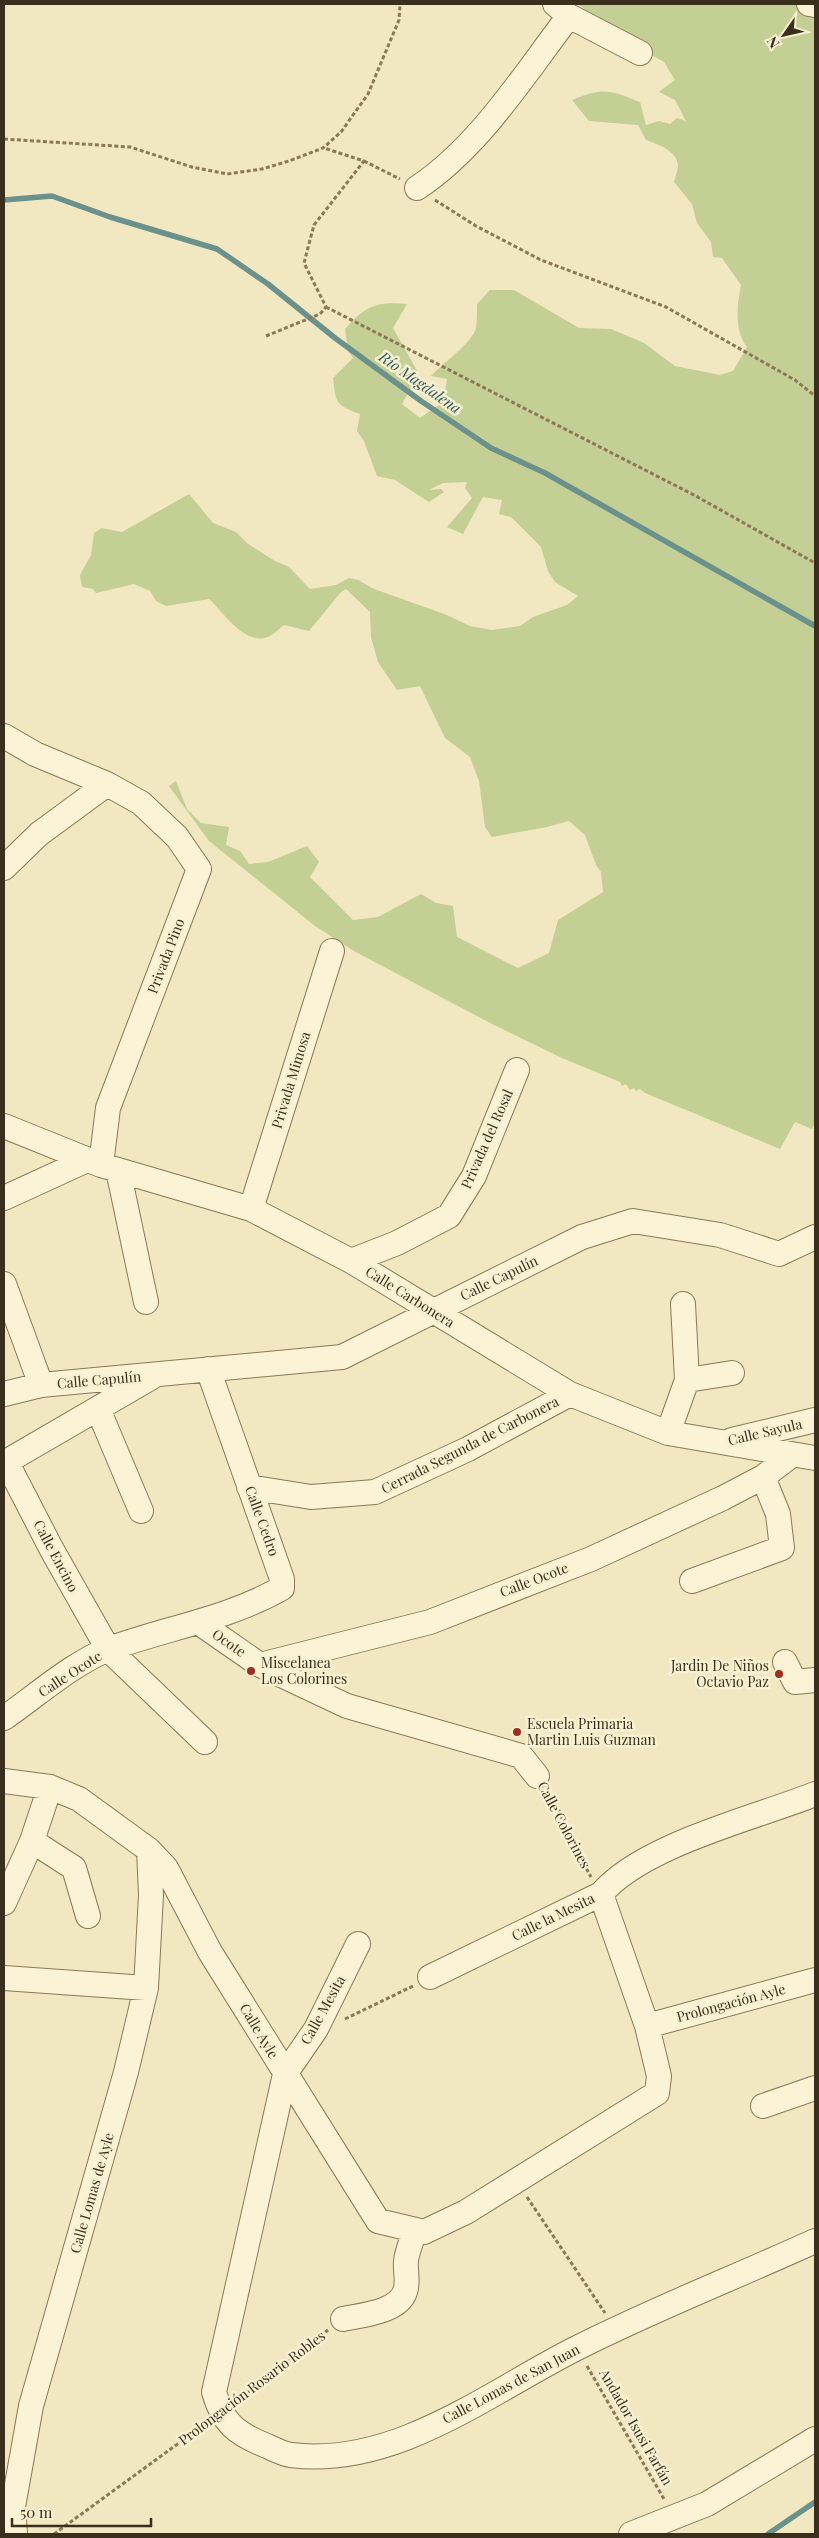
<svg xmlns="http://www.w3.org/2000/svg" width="819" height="2538" font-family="'Playfair Display',serif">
  <rect width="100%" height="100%" fill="#f1e7c1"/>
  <path fill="#c3cf94" d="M577,4H815V1123L812,1129L795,1122L780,1149L645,1093L640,1089L636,1091L634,1088L630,1090L626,1084L622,1086L620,1082L562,1058L492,1024L354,951L315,926L209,841L169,786L176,781L187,809L201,823L229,827L226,845L240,851L249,864L268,862L307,846L319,862L310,877L353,920L378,917L421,894L436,903L453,906L457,937L518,968L549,953L558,920L603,892L601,872L596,865L585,835L569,821L547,827L492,837L485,827L479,781L470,757L445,738L420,686L397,690L378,662L371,637L370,612L346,589L341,592L309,631L284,625C279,629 273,635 268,637C245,646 224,613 209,599L166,606L156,601L150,591L134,584L96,593L93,589L82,587L80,575L91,555L94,533L102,528L122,532L189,494L213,523L236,532L248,544L275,561L289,567L310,589L336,585L349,578L358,580L374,589L447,615L470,626L492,630L520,626L533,617L567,605L578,596L555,582L548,571L541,547L511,517L499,514L502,500L483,497L463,534L447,527L472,498L465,488L467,482L443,483L429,490L441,489L444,492L429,502L395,480L377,476L364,441L357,431L360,414C336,405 336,404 333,378L353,358L348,351L345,329C365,306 377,301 407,304L393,328L419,374L402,404L420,418L443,402L447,379L431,376C442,364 473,342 476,328C477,320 477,312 477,304L490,290H514L579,328L611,329L644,343L675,366L720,375L733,371L747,347C734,330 737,306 741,285L722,258L713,257L711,242L697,223L692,204L674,182C675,177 678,171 678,165C677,151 657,144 646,140L638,125L589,121L572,100C603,87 610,90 640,102L646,125L659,121L670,124L677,118L686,121L675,100L659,92L675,80L664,62L589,20L582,7Z"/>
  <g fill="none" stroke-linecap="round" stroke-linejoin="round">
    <path stroke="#6a918b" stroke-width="5.5" d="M4,200L52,196L110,217L217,249L268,284L335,338L421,401L491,448L545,473L815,626
      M768,2534L815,2502"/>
    <g stroke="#8b7857" stroke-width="26">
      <path id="minor" d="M555,4L569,16L640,53
        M809,4L815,5
        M417,188C479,147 524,75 569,16
        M4,736L35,754L107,784L141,803L177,837L199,869L108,1108L101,1165
        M4,868L39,834L107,784
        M4,1126L101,1165L251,1209L351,1261L570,1394L668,1433L815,1458
        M118,1170L146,1302
        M4,1198L87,1160
        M251,1209L332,951
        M351,1261L397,1243L449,1216L474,1176L517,1070
        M4,1284L41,1385
        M687,1380L732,1373
        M4,1394L41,1385L342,1357L582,1237L633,1221L720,1235L779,1254L815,1237
        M98,1409L141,1511
        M668,1433L687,1380L683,1304
        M732,1440L815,1420
        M6,1461L52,1550L108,1649L205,1742
        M4,1463L152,1377
        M249,1487L311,1497L375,1492L468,1449L570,1394
        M692,1581L782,1548L778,1514L763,1477
        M198,1622L260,1665L347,1706L521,1756L537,1776
        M785,1662L795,1682L815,1680
        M260,1665L430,1622L591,1559L723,1498L763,1477L792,1455
        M4,1718C36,1696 73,1663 109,1649C166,1628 228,1619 282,1588V1579L208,1369
        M4,1781L50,1787L79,1799L149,1850L166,1868L210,1952L378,2221L424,2232L466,2212L657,2093L659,2076L647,2026L601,1894
        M32,1841L74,1868L88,1916
        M4,1903L32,1841L50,1787
        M358,1944L316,2029L285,2074L214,2392C223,2424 237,2434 267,2446C274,2449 283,2454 291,2455C396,2468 489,2392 577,2348C654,2309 736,2277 815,2241
        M430,1977L601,1894C642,1845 755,1818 815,1794
        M4,1978L146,1988
        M647,2026L815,1980
        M763,2106L815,2088
        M343,2319C362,2315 402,2312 406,2288C408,2279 405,2269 406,2261C407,2251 412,2240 415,2231
        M15,2534L13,2507L31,2406L126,2072L146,1988L151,1895L149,1850
        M631,2534L707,2504L815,2439"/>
    </g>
    <path stroke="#8b7857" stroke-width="3" stroke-dasharray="4 2.5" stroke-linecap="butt" d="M4,139L130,147L192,167L227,174L262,169L289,161L323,148L341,132L368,94L399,20L400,4
      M364,161L400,179
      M435,200L476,226L541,260L666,307L795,380L815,396
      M326,307L694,495L815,563
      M266,336L320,314L326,307L304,263L314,225L364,161L324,148
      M549,1793L558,1808L569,1837L591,1877
      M345,2019L413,1986
      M527,2197L605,2313
      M587,2366L664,2499
      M238,2400L328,2330
      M54,2534L205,2424"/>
    <use href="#minor" stroke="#fbf3d5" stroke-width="24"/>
  </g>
  <g fill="#9e2e24" stroke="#f7f0d1" stroke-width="2">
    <circle cx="251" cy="1671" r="5"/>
    <circle cx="779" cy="1674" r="5"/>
    <circle cx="517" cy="1732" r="5"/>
  </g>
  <g text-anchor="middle" stroke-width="5" stroke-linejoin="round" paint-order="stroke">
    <g font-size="14" fill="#3a2e1d" stroke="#f7f0d1">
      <text transform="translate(166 956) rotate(-69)" y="5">Privada Pino</text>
      <text transform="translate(291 1080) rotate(-73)" y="5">Privada Mimosa</text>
      <text transform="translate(487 1139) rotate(-66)" y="5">Privada del Rosal</text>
      <text transform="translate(499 1278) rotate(-26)" y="5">Calle Capulín</text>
      <text transform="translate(410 1297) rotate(32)" y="5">Calle Carbonera</text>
      <text transform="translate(99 1380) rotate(-5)" y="5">Calle Capulín</text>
      <text transform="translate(765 1432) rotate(-13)" y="5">Calle Sayula</text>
      <text transform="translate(470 1445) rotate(-27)" y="5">Cerrada Segunda de Carbonera</text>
      <text transform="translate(262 1521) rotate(70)" y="5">Calle Cedro</text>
      <text transform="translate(56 1556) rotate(62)" y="5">Calle Encino</text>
      <text transform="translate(534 1580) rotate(-21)" y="5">Calle Ocote</text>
      <text transform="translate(229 1643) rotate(35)" y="5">Ocote</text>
      <text transform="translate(70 1674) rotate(-33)" y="5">Calle Ocote</text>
      <text transform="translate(564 1825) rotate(62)" y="5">Calle Colorines</text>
      <text transform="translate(553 1917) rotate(-26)" y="5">Calle la Mesita</text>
      <text transform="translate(731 2003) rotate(-15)" y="5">Prolongación Ayle</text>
      <text transform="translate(323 2010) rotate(-61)" y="5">Calle Mesita</text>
      <text transform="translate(259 2031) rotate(59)" y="5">Calle Ayle</text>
      <text transform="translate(92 2193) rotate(-74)" y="5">Calle Lomas de Ayle</text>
      <text transform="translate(511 2384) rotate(-28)" y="5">Calle Lomas de San Juan</text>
      <text transform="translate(252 2388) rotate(-37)" y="5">Prolongación Rosario Robles</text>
      <text transform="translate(636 2427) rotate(60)" y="5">Andador Isusi Farfán</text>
    </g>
    <g font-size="14" fill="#3a2e1d" stroke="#f7f0d1" text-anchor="start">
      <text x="261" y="1668">Miscelanea<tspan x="261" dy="16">Los Colorines</tspan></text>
      <text x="769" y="1671" text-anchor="end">Jardin De Niños<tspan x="769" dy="16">Octavio Paz</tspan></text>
      <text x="527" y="1729">Escuela Primaria<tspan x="527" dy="16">Martin Luis Guzman</tspan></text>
    </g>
    <g font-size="15" font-style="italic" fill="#2b595b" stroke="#f7f0d1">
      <text transform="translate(420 383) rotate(35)" y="5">Río Magdalena</text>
    </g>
  </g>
  <rect width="819" height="2538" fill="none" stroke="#3a2e1d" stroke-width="10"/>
  <g transform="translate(784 35) rotate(236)" stroke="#f7f0d1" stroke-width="4" paint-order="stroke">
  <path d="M0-4L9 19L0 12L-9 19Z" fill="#3a2e1d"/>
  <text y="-8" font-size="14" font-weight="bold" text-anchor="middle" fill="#3a2e1d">N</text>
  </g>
  <path d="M12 2518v8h139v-8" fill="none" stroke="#3a2e1d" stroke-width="2.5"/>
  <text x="20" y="2518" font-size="15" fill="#3a2e1d" stroke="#f7f0d1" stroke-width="4" paint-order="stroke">50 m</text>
</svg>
